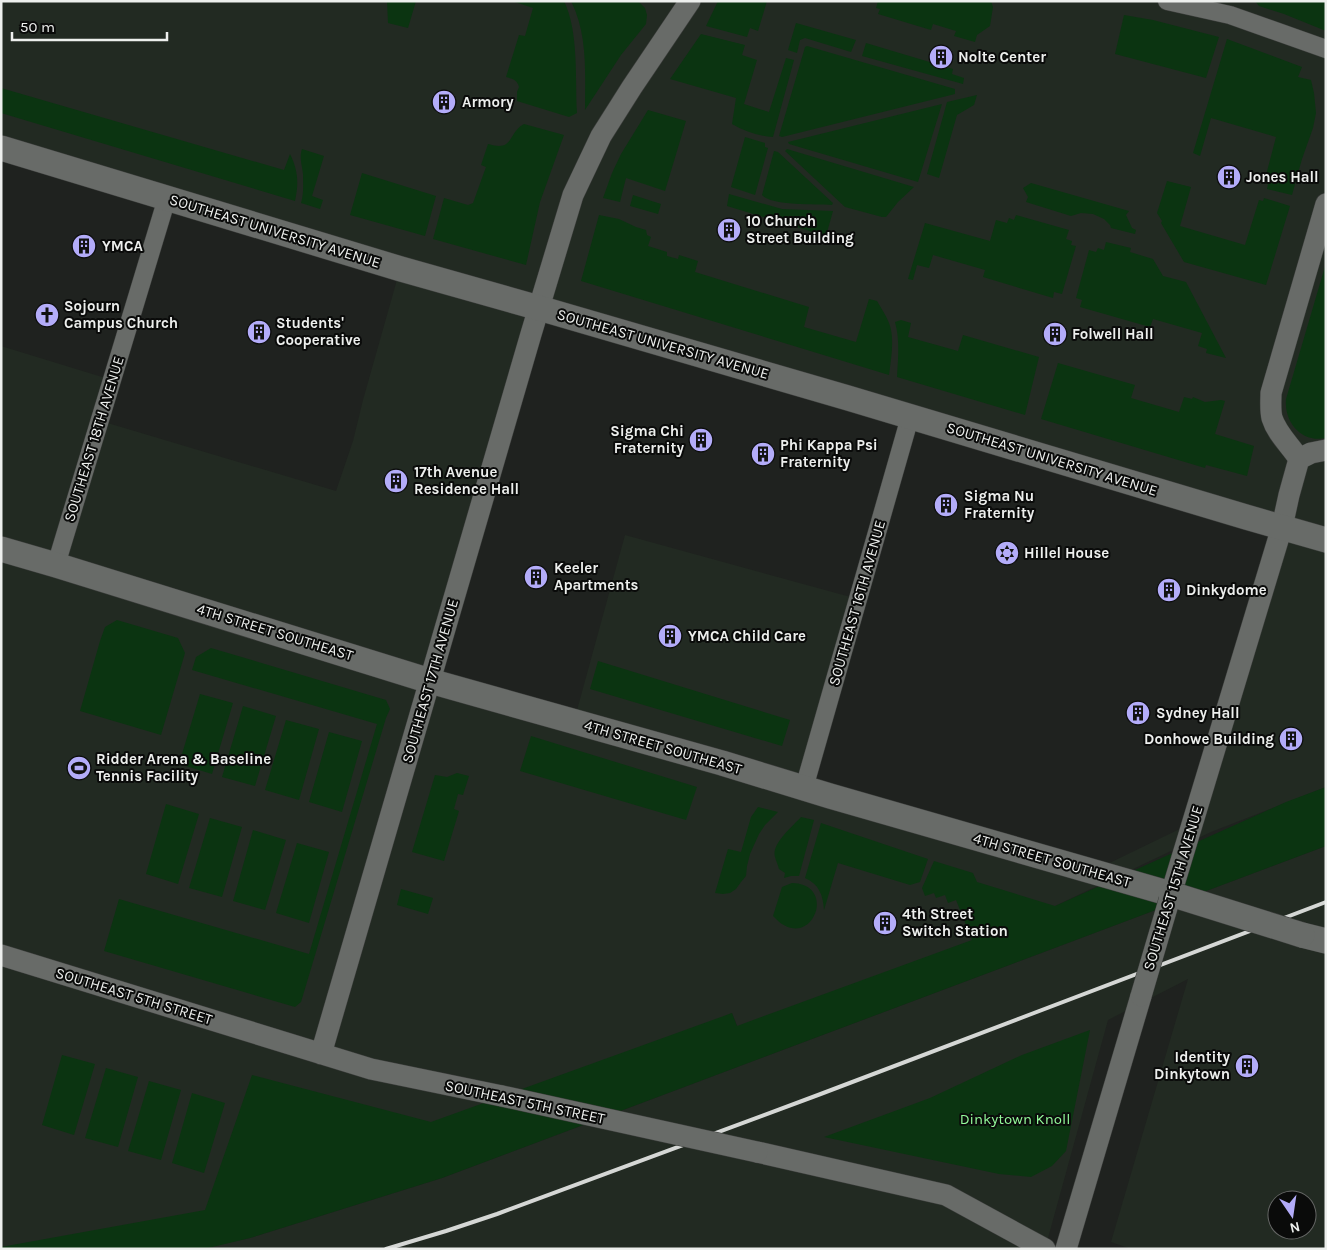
<svg xmlns="http://www.w3.org/2000/svg" width="1327" height="1250" font-family="Karla,sans-serif">
  <rect width="100%" height="100%" fill="#1f221f"/>
  <path fill="#222a22" fill-rule="evenodd" d="M1,1H1326V787L1211,832L1055,906L744,1043L732,1013L223,1244L250,1238L442,1178L1326,846V1249H1131L1111,1242L1188,979L1108,1020L1045,1249H1V346L112,380L101,421L336,491L353,441L363,400L400,269L1,148ZM539,308L1282,527L1192,823L1093,871L803,786L858,599L625,535L574,721L430,681ZM1277,1200H1307V1230H1277Z"/>
  <path fill="#0b3411" d="M387,1H416L408,28L388,23Z
    M512,1H564C579,32 575,79 577,113L569,117L517,101V92L519,87C517,80 513,79 506,77L519,35L525,36L533,8Z
    M571,1H638L645,8L647,15L646,24L621,55L585,110C585,73 588,35 571,1Z
    M718,1H767L758,31L750,28L747,37L706,26Z
    M878,1H991L993,7L990,26L977,35L975,42L954,36L956,31L933,24L931,30L878,14L880,9L876,8Z
    M1255,1H1326V31L1284,14L1259,6Z
    M1124,15L1153,20L1219,37L1206,78L1115,54Z
    M796,23L856,40L851,52L805,38L800,40L797,53L788,50Z
    M701,34L745,45L742,55L757,60L744,104L769,112L786,58L794,60L773,137C758,136 744,131 732,124L736,98L670,79Z
    M1227,39L1302,67L1298,77L1311,80L1314,93L1316,113L1313,128L1302,159L1292,195L1267,189L1268,184L1264,183L1276,137L1211,118L1200,156L1193,153Z
    M866,43L953,69L952,74L964,78L963,84L862,56Z
    M807,46L955,89V94L782,137L779,136L805,47Z
    M1,88L284,170L290,154C298,170 299,183 295,201L1,113Z
    M977,95L974,105L957,115L939,178L927,174L947,102Z
    M942,104L918,182L789,144L788,142Z
    M648,110L686,121L665,191L626,178L620,202L603,198L612,173L621,154Z
    M524,124L564,135L540,202L526,265L433,239L444,198L468,205L473,203L486,167L481,165L488,144C515,152 507,133 524,124Z
    M745,137L765,143V147L768,148L755,195L731,187Z
    M302,149L324,156L312,196L323,200L320,209L301,203C304,193 303,184 303,174C302,165 299,158 302,149Z
    M787,149L914,187L898,202L886,217H882L845,207L785,151Z
    M774,151L778,152L833,203L832,205C817,204 771,206 762,195Z
    M362,173L436,196L425,236L350,215Z
    M1167,181L1191,187L1180,226L1245,245L1259,200L1263,201L1264,198L1290,206L1266,285L1184,262L1161,223L1162,221L1157,213Z
    M1031,183L1129,211L1126,215L1132,228L1136,230L1135,234L1111,228L1110,225L1104,219L1093,214L1081,213L1071,216L1026,202L1028,197L1023,188Z
    M729,194L782,209L833,211L826,236L727,206Z
    M633,195L661,204L658,214L630,206Z
    M599,215L619,219L636,227L646,230L647,235L651,237L648,246L667,252V256L678,259L679,255L698,261L695,272L809,307L804,327L856,342L869,299L877,301C881,308 886,315 889,323C895,338 891,359 889,375L581,281Z
    M1016,215L1069,230L1066,239L1072,241L1071,245L1076,246L1062,294L1054,292L1053,298L983,277L985,270L933,255L929,268L917,265L913,280L908,279L925,223L990,241L996,220L1007,223L1009,218L1014,220Z
    M1106,242L1131,248L1130,252L1153,259L1163,276L1186,282L1226,358L1206,353L1207,349L1198,346L1202,333L1153,319L1150,327L1080,307L1082,300L1076,298L1089,250L1096,252L1098,248L1104,250Z
    M1326,263V438C1301,443 1284,422 1286,399Z
    M901,320L911,323L908,337L958,351L963,335L1039,357L1025,415L897,377C898,358 900,340 895,322Z
    M1058,363L1135,385L1131,398L1179,412L1184,397L1192,399L1193,397L1205,402L1221,400L1225,401L1215,434L1254,446L1247,476L1206,465L1205,468L1041,419Z
    M117,620L178,638L185,653L161,735L80,711L100,641L105,627Z
    M211,648L386,700L390,709L386,718L301,1002L295,1007L104,951L119,899L309,954L377,724L192,670L196,657Z
    M598,661L790,720L782,746L590,689Z
    M200,694L233,703L212,774L179,764Z
    M243,706L276,716L255,786L222,777Z
    M286,720L319,729L299,800L265,790Z
    M329,732L362,741L342,812L309,802Z
    M531,736L697,787L686,820L520,771Z
    M457,773L469,776L463,795L458,794L454,809L459,811L444,861L412,852L435,775L447,777Z
    M1326,787V846L442,1178L250,1238L204,1249H1V1247L205,1210L252,1075L431,1122L732,1013L737,1026L972,940L956,900L948,903L945,895L936,898L934,893L925,896L922,888L934,861L973,873L977,882L1055,906L1286,802Z
    M166,804L199,814L178,884L146,874Z
    M758,807L778,812L765,825L759,834L750,854L747,866L746,876L741,882L736,889L730,893L723,894L715,893L728,849L741,852L751,817Z
    M801,817L814,820L799,876H791L784,878L785,873L779,869C778,865 776,861 775,857C771,844 793,826 801,817Z
    M210,818L242,827L222,897L189,888Z
    M821,823L928,859L920,882L910,885L838,863L824,910C823,895 819,884 805,878Z
    M253,830L286,840L265,910L233,901Z
    M297,843L329,852L309,923L276,913Z
    M792,883C840,884 810,957 773,916L782,887Z
    M401,889L433,898L428,914L397,905Z
    M1090,1030L1066,1151L1052,1166L1031,1177L999,1174L824,1137L930,1098L1022,1055Z
    M62,1055L95,1064L74,1135L42,1125Z
    M106,1068L138,1077L118,1147L85,1138Z
    M149,1081L181,1090L161,1160L128,1151Z
    M192,1093L225,1103L204,1173L172,1163Z"/>
  <g fill="none" stroke-linecap="round" stroke-linejoin="round">
    <g stroke="#3b3d3b" stroke-width="19">
      <path id="minor" d="M1167,1L1230,15L1326,49
        M56,565L167,198
        M804,788L910,417"/>
    </g>
    <g stroke="#3b3d3b" stroke-width="22">
      <path id="tertiary" d="M1299,459C1290,445 1277,434 1272,418C1270,410 1271,400 1271,393L1326,204
        M1171,894L1282,527L1289,495L1299,459L1311,453L1326,450
        M1,955L371,1069L502,1096
        M321,1054L531,334L573,195L601,136L632,87L690,1
        M757,1152L946,1195L1045,1249
        M1066,1249L1141,996"/>
    </g>
    <g stroke="#3b3d3b" stroke-width="26">
      <path id="secondary" d="M1,148L401,269L539,308L848,398L1246,517L1326,540
        M1,549L56,565L430,681L722,763L830,796L1171,894
        M1302,935L1326,941"/>
    </g>
    <use href="#minor" stroke="#686b68" stroke-width="18"/>
    <use href="#tertiary" stroke="#686b68" stroke-width="21"/>
    <use href="#secondary" stroke="#686b68" stroke-width="25"/>
    <path stroke="#d5d7d5" stroke-width="4" d="M386,1249L446,1231L497,1214L818,1095L1326,902"/>
    <g stroke="#3b3d3b" stroke-width="22" stroke-linecap="butt">
      <path id="tertiary-bridge" d="M1141,996L1171,894
        M502,1096L757,1152"/>
    </g>
    <g stroke="#3b3d3b" stroke-width="26" stroke-linecap="butt">
      <path id="secondary-bridge" d="M1171,894L1302,935"/>
    </g>
    <use href="#tertiary-bridge" stroke="#686b68" stroke-width="21"/>
    <use href="#secondary-bridge" stroke="#686b68" stroke-width="25"/>
  </g>
  <defs>
    <g id="building-disc" transform="scale(1.25)"><circle r="9.5" fill="#b3acf9" stroke="#0a0b0a"/><path d="M-4-6H4V6H1V3H-1V6H-4ZM-2.5-4.3h1.7v1.8h-1.7ZM.8-4.3h1.7v1.8H.8ZM-2.5-1h1.7V.8h-1.7ZM.8-1h1.7V.8H.8Z" fill="#111"/></g>
    <g id="church-disc" transform="scale(1.25)"><circle r="9.5" fill="#b3acf9" stroke="#0a0b0a"/><path d="M-1.2-6h2.4v3.5h3.3v2.4h-3.3V6h-2.4V-.1h-3.3v-2.4h3.3Z" fill="#111"/></g>
    <g id="synagogue-disc" transform="scale(1.25)"><circle r="9.5" fill="#b3acf9" stroke="#0a0b0a"/><path d="M0-6.5L5.6 3.2H-5.6ZM0 6.5L5.6-3.2H-5.6Z" fill="#111"/></g>
    <g id="stadium-disc" transform="scale(1.25)"><circle r="9.5" fill="#b3acf9" stroke="#0a0b0a"/><path d="M0-5a6.5 5 0 1 0 0 10a6.5 5 0 1 0 0-10ZM-3.5-1.8h7v3.6h-7Z" fill="#111"/></g>
  </defs>
  <g fill-rule="evenodd">
    <use href="#building-disc" x="941" y="57"/>
    <use href="#building-disc" x="444" y="102"/>
    <use href="#building-disc" x="1229" y="177"/>
    <use href="#building-disc" x="729" y="230"/>
    <use href="#building-disc" x="84" y="246"/>
    <use href="#church-disc" x="47" y="315"/>
    <use href="#building-disc" x="259" y="332"/>
    <use href="#building-disc" x="1055" y="334"/>
    <use href="#building-disc" x="701" y="440"/>
    <use href="#building-disc" x="763" y="454"/>
    <use href="#building-disc" x="396" y="481"/>
    <use href="#building-disc" x="946" y="505"/>
    <use href="#synagogue-disc" x="1007" y="553"/>
    <use href="#building-disc" x="536" y="577"/>
    <use href="#building-disc" x="1169" y="590"/>
    <use href="#building-disc" x="670" y="636"/>
    <use href="#building-disc" x="1138" y="713"/>
    <use href="#building-disc" x="1291" y="739"/>
    <use href="#stadium-disc" x="79" y="768"/>
    <use href="#building-disc" x="885" y="923"/>
    <use href="#building-disc" x="1247" y="1066"/>
  </g>
  <g text-anchor="middle" stroke-width="4" stroke-linejoin="round" paint-order="stroke">
    <g font-size="15" font-weight="bold" fill="#edefed" stroke="#0a0b0a" text-anchor="start">
      <text x="958" y="62">Nolte Center</text>
      <text x="462" y="107">Armory</text>
      <text x="1246" y="182">Jones Hall</text>
      <text x="746" y="226">10 Church<tspan x="746" dy="17">Street Building</tspan></text>
      <text x="102" y="251">YMCA</text>
      <text x="64" y="311">Sojourn<tspan x="64" dy="17">Campus Church</tspan></text>
      <text x="276" y="328">Students'<tspan x="276" dy="17">Cooperative</tspan></text>
      <text x="1072" y="339">Folwell Hall</text>
      <text x="684" y="436" text-anchor="end">Sigma Chi<tspan x="684" dy="17">Fraternity</tspan></text>
      <text x="780" y="450">Phi Kappa Psi<tspan x="780" dy="17">Fraternity</tspan></text>
      <text x="414" y="477">17th Avenue<tspan x="414" dy="17">Residence Hall</tspan></text>
      <text x="964" y="501">Sigma Nu<tspan x="964" dy="17">Fraternity</tspan></text>
      <text x="1024" y="558">Hillel House</text>
      <text x="554" y="573">Keeler<tspan x="554" dy="17">Apartments</tspan></text>
      <text x="1186" y="595">Dinkydome</text>
      <text x="688" y="641">YMCA Child Care</text>
      <text x="1156" y="718">Sydney Hall</text>
      <text x="1274" y="744" text-anchor="end">Donhowe Building</text>
      <text x="96" y="764">Ridder Arena &amp; Baseline<tspan x="96" dy="17">Tennis Facility</tspan></text>
      <text x="902" y="919">4th Street<tspan x="902" dy="17">Switch Station</tspan></text>
      <text x="1230" y="1062" text-anchor="end">Identity<tspan x="1230" dy="17">Dinkytown</tspan></text>
    </g>
    <g font-size="15" fill="#edefed" stroke="#0a0b0a">
      <text transform="translate(275 231) rotate(17)" y="5">SOUTHEAST UNIVERSITY AVENUE</text>
      <text transform="translate(663 344) rotate(16)" y="5">SOUTHEAST UNIVERSITY AVENUE</text>
      <text transform="translate(94 439) rotate(-73)" y="5">SOUTHEAST 18TH AVENUE</text>
      <text transform="translate(1052 459) rotate(17)" y="5">SOUTHEAST UNIVERSITY AVENUE</text>
      <text transform="translate(857 603) rotate(-74)" y="5">SOUTHEAST 16TH AVENUE</text>
      <text transform="translate(275 632) rotate(17)" y="5">4TH STREET SOUTHEAST</text>
      <text transform="translate(430 681) rotate(-74)" y="5">SOUTHEAST 17TH AVENUE</text>
      <text transform="translate(663 747) rotate(16)" y="5">4TH STREET SOUTHEAST</text>
      <text transform="translate(1052 860) rotate(16)" y="5">4TH STREET SOUTHEAST</text>
      <text transform="translate(1173 888) rotate(-73)" y="5">SOUTHEAST 15TH AVENUE</text>
      <text transform="translate(134 996) rotate(17)" y="5">SOUTHEAST 5TH STREET</text>
      <text transform="translate(525 1102) rotate(12)" y="5">SOUTHEAST 5TH STREET</text>
    </g>
    <g font-size="15" fill="#93f99a" stroke="#0a0b0a">
      <text x="1015" y="1124">Dinkytown Knoll</text>
    </g>
  </g>
  <rect width="1327" height="1250" fill="none" stroke="#edefed" stroke-width="5"/>
  <g transform="translate(1292 1215) rotate(167)"><circle r="24" fill="#0a0b0a" stroke="#656665"/>
  <path d="M0-4L9 19L0 12L-9 19Z" fill="#b3acf9"/>
  <text y="-8" font-size="14" font-weight="bold" text-anchor="middle" fill="#edefed">N</text>
  </g>
  <path d="M12 32v8h155v-8" fill="none" stroke="#edefed" stroke-width="2.5"/>
  <text x="20" y="32" font-size="15" fill="#edefed" stroke="#0a0b0a" stroke-width="4" paint-order="stroke">50 m</text>
</svg>
